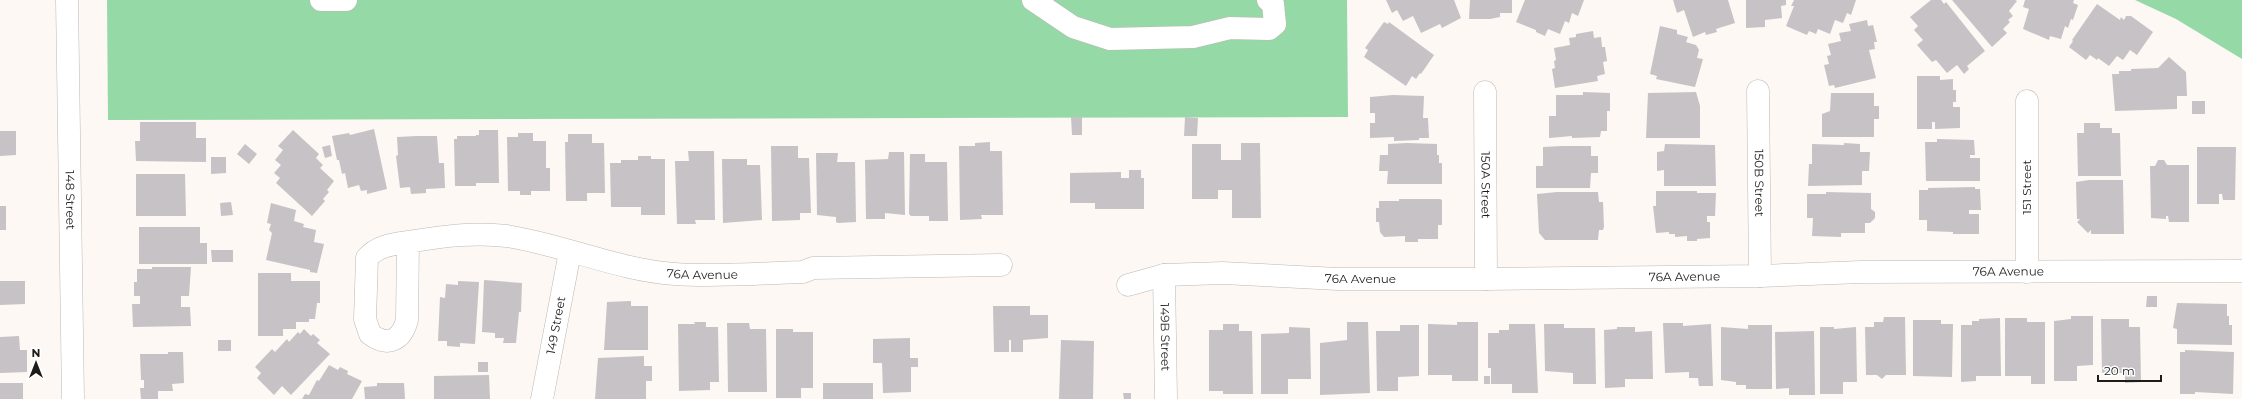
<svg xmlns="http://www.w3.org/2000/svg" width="2242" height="399" font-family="Montserrat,sans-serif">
  <rect width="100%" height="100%" fill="#fdf8f3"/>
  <path fill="#95d9a7" d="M107,0H1347L1348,117L108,120Z
    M2135,0H2242V59L2176,19Z"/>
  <path fill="#c7c2c6" d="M1386,0H1454L1461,18L1442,28L1440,24L1421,33L1413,16L1403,21L1397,10L1392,13Z
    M1470,0H1512V13H1500V17L1490,19H1469Z
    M1525,0H1584L1578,16L1572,13L1569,23L1565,21L1560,34L1548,29L1545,36L1536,32V30L1516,22Z
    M1673,0H1728L1735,23L1716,29L1717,32L1706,35L1705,32L1693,37L1684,10L1677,13Z
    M1746,0H1786V5L1781,6L1782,18L1765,20V27L1746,28Z
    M1794,0H1856L1851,15L1847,13L1843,23L1835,20L1830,34L1818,29L1816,34L1809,31L1807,35L1786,26L1794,6H1791Z
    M1931,0H1941L1944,4L1946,2L1985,51L1967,66L1969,69L1964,74L1957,65L1947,73L1936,60L1932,62L1917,45L1923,40L1914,30L1918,26L1910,17Z
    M1952,0H2015L2017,1L2009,11L2013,16L2008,20L2010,22L2003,29L2007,33L1992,47Z
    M2025,0H2074L2073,3L2078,5L2073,20L2071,19L2068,28L2065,26L2061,39L2050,36L2049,40L2023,29L2029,9L2023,7Z
    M2097,4L2120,20L2121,17L2124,20L2126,16H2131L2153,32L2137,55L2130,50L2123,60L2117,56L2109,66L2098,58L2097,60L2090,55L2086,60L2069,47L2073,41L2072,40Z
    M1867,20L1868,26L1873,25L1877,42H1874L1875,49L1869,50L1876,78L1835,88L1834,85L1829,86L1824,65L1829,64L1827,56L1831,55L1828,44L1841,41L1839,33L1851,31L1849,24Z
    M1384,22L1388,24L1389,22L1434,55L1421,74L1420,73L1416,79L1412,76L1406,86L1364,57L1368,50L1365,48Z
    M1660,26L1677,30V34L1688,37L1686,42L1696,45L1699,50L1697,58L1703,59L1695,87L1656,79L1657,76L1650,74Z
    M1593,31L1594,38L1601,37L1602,47H1605L1607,61L1603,62L1605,74L1597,76L1598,81L1555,88L1552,69L1555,68L1554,61L1556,60L1554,48L1570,45L1569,38L1576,37V34Z
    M2169,57L2186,72L2187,96H2177V109L2115,111L2112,74H2119V71H2131V69L2158,68Z
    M1917,76H1940V80L1953,79V90H1956V102H1953V107H1960V128L1935,129V122H1932V129H1917Z
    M1583,92L1610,93V111H1607V131H1601L1600,137L1572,138V136L1549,138V116H1556V95H1583Z
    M1696,92L1700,106V138H1646L1648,93Z
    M1831,93H1874V106H1879V119H1874V137H1822V114L1830,111Z
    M1393,95L1424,96L1423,118H1428L1429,138H1419V140L1394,141V137L1370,138V123H1375V113H1370V97Z
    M2192,101H2205V114H2192Z
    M1071,117H1082V135H1072Z
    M1185,117L1198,118L1197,136H1184Z
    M140,122H196V138H206V162L136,161L135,141H140Z
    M2084,123H2100V128H2112V133H2120L2121,176H2078L2077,133H2084Z
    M374,129L387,189L367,194V190L361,191L359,185L348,188L345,173L342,174L339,160H337L332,136L349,133L350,135Z
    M293,130L319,154L316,158L323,165L320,168L334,181L327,190L329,192L323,199L325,201L312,216L276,183L280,178L274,173L281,165L275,160L283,150L278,146Z
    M479,130H498L499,183H476V186H455L454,139H457V136H476V135H479Z
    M0,131H16V155L0,156Z
    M518,133H533V141H546V168H550V191H531V195H520V191H508L507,137H518Z
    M568,134H592V143H604L605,193H587V201H566L565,142H568Z
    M416,136H437L439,163H444L445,188L426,189V193L411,194L410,187L400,188L396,156L398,155L397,137Z
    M1937,139L1974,140L1975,155H1970V158H1980V181H1926L1925,142H1937Z
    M990,142V151H1002L1003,215H981L982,219L960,220L959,146H975V143Z
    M1241,143H1260L1261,218H1232V190H1218V199H1192V144H1221V160H1241Z
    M1407,143L1437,144V155H1439V163H1442V184H1387L1388,171H1379L1380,155H1388V144Z
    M1844,143L1860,144V152H1870L1869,171H1862V185L1808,186L1809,164H1812V144L1844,145Z
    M245,144L257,154L249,164L237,154Z
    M1665,144L1715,145L1716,186H1664V170L1657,171V152L1664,151Z
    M330,145L332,156L325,158L322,147Z
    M771,146H798V158H809L811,213H800V220L772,221Z
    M1562,146H1591V156H1598V173H1591L1590,188H1536V166H1543V147Z
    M2197,147H2236L2235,200H2223L2222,194H2219V204H2197Z
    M688,151H714L715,220H695L696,224H677L675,161H689Z
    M889,152H904L905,215L885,213V219H866L865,160L888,159Z
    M816,153H838L837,162H855L856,222L838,223L836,222V217L817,215Z
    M910,154H925V162H947L948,221H929V216H911L909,214Z
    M638,156H651V159H665V215H641V207H611L610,163H621V160H638Z
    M211,157H226V173L211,174Z
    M722,159H747V165H760L762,220L723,223Z
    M2158,160H2164L2167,165H2189V222H2169L2168,216H2166V219L2151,218L2150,166H2155Z
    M1129,170H1141V178H1144V209H1095V203H1070V173L1121,172V178H1129Z
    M136,174H185L186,216H136Z
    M2089,180H2123L2124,234H2091V230L2088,233L2077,222L2080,219H2077L2076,182Z
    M1975,187V189H1980L1981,210H1969V214H1979V234H1953V232L1927,231V220H1919V190H1928V188Z
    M1656,191H1697V193H1716L1715,216H1707V222H1710V238L1697,239V241H1687V236L1675,237V234H1669V232L1656,233L1653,206H1656Z
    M1557,192H1598L1599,202H1603L1604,227L1603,230H1599L1598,240H1545L1539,233L1537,194Z
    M1826,192L1871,193V209L1875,212V218L1870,223H1865V233H1841V237L1812,236L1813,218H1807V194H1826Z
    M1399,199H1440L1442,200V225H1438V239H1418V242H1405V236L1384,237L1380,232L1379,222H1376V208H1379V201H1399Z
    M231,202L233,215L221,216L220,203Z
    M271,203L296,210L294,221L304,224L303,227L316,230L314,242L324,244L317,273L310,272V270L266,260L272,233L269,230L271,224L267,223Z
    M0,206H6V230H0Z
    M139,227H200V243H207V264H139Z
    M211,250H233V262H212Z
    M152,267H191L189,296H181V307H190L191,326L133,327L132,304H140V296H134V282H137V269H152Z
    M258,273H291V281H320V303H317L315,319H309V322H296V329H283V336H258Z
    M484,280L522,283L521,312H519L516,343H503L504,338H495V333L482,332Z
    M0,281H25V304L0,305Z
    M458,281L479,282L475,344L460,343V347L447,346V341H438L440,297L445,298L446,284L458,285Z
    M2147,296H2157V307H2146Z
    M631,301V306H648V350H604L607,302Z
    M2177,303L2227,304V316H2229V325H2232V345L2177,344V329L2173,328Z
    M993,306H1030V315H1048V338L1023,340V352H1011V340H1009V352H994Z
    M2071,316H2093V365L2077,366V381H2054V321L2071,319Z
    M1884,317H1905L1906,375H1886L1882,379L1877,375H1866L1865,327H1874V322H1883Z
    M2000,318L2001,376H1976V381L1961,382V325H1972V321H1979V319Z
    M2005,318H2027V322H2045V384H2031V376H2005Z
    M2101,319H2129V327H2140L2141,382L2125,383V373H2102Z
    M1913,320H1941V324H1953L1952,377L1913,376Z
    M694,322H706V327H718L719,382H710V390L679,391L678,324H695Z
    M1347,322H1368L1370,393L1320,395V343L1347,340Z
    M1457,322H1478V381H1452V375H1428V324L1457,325Z
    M727,323H749L750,329H766L767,392H728Z
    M1663,323H1683V326L1711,324L1713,386H1699L1698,378H1689V372L1665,373Z
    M1223,324H1239V331H1252L1253,394H1223V391H1209V330H1223Z
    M1509,324H1535L1538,393H1512V384H1491V368H1488V333H1499V330H1509Z
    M1544,324H1564V328H1595L1596,384H1573V373L1545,371Z
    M1400,325H1419V376L1398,377V391H1377L1376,331H1400Z
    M1748,325H1772V389H1746V385H1736V382L1721,380V327L1748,329Z
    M1289,327L1310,328L1311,379H1288V394H1261V334L1289,333Z
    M1617,327H1635V332L1652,331L1653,379H1625V387L1605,388L1604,330L1617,329Z
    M1820,327H1834V329L1856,327L1857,382H1843V394H1820Z
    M304,329L311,336L313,334L320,340L317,343L330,354L291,395L282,386L274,395L257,378L261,373L255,367L272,349L275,352L287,339L289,342L298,332L300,334Z
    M776,329H793V332H813V388H801V398H776Z
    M1814,331L1815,395H1789V388L1776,389L1775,332Z
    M19,336L20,350H27V372L0,373V337Z
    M910,338V358H918V367H911V392L883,393L882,363H873V339Z
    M218,340H231V351H218Z
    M1061,340L1094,341L1093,399H1059Z
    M2185,350L2234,352L2233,394L2195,392V394H2180V352H2185Z
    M168,352H183L184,383L172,384L173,391H158V399H141L140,388H144V380H141L140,354H168Z
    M644,356V366H652V381H646V399H595L598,358Z
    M478,362H488V372H478Z
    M329,365L338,370L340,367L348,371L347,374L362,381L352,399H302L305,394L309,395L317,380L319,381Z
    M489,375L490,399H434V376Z
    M1484,376H1490V384H1484Z
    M0,383H23V399H0Z
    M377,383H404L405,399H365L364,387L377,386Z
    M823,383H873V399H823Z
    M1123,393H1131V399H1124Z"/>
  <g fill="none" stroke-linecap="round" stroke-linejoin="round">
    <g stroke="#bdb8b4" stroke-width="23">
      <g id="minor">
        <path id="s1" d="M67,0L73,399"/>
        <path d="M321,0H346"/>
        <path d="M1033,0L1073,27L1110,39L1193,37L1230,28L1269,29L1275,24L1273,4L1268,0"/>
        <path id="s2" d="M1758,91L1760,276"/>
        <path id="s3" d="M1485,92L1486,279"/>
        <path d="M2027,101V272"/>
        <path id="s4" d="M408,242L407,320C402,339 389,348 370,334L365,319L367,258C379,244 397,244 414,241C445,236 476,232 507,236C564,245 618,270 675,274C717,277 761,273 803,272L813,268L1001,265"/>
        <path id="s5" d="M1164,275L1166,399"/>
        <path id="s6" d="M1128,285L1164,275L1223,273L1338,279H1486L1760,276L1861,272L2242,271"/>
        <path id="s7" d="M542,399L570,252"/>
      </g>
    </g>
    <use href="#minor" stroke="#fff" stroke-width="22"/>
  </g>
  <g text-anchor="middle" stroke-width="3" stroke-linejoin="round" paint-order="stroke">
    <g font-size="12" fill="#1e1c1b" stroke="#fff">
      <text dy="4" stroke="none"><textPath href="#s2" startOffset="92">150B Street</textPath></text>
      <text dy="4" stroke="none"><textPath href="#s3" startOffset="93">150A Street</textPath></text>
      <text transform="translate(2027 187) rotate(-90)" y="4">151 Street</text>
      <text dy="4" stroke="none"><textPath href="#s1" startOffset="200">148 Street</textPath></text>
      <text dy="4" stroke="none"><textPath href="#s6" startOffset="882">76A Avenue</textPath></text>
      <text dy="4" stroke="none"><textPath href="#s4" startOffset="549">76A Avenue</textPath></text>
      <text dy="4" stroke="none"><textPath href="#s6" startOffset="558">76A Avenue</textPath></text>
      <text dy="4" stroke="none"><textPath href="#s6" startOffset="234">76A Avenue</textPath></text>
      <text dy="4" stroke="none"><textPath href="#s7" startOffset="75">149 Street</textPath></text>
      <text dy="4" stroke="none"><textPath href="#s5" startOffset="62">149B Street</textPath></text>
    </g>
  </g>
  <g transform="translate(36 363)" stroke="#ffffff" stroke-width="3" paint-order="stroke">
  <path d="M0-3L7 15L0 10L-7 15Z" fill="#1e1c1b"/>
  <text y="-6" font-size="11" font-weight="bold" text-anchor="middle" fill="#1e1c1b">N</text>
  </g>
  <path d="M2098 375v6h63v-6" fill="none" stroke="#1e1c1b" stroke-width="2"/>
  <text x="2104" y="375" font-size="12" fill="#1e1c1b" stroke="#ffffff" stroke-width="3" paint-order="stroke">20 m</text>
</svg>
